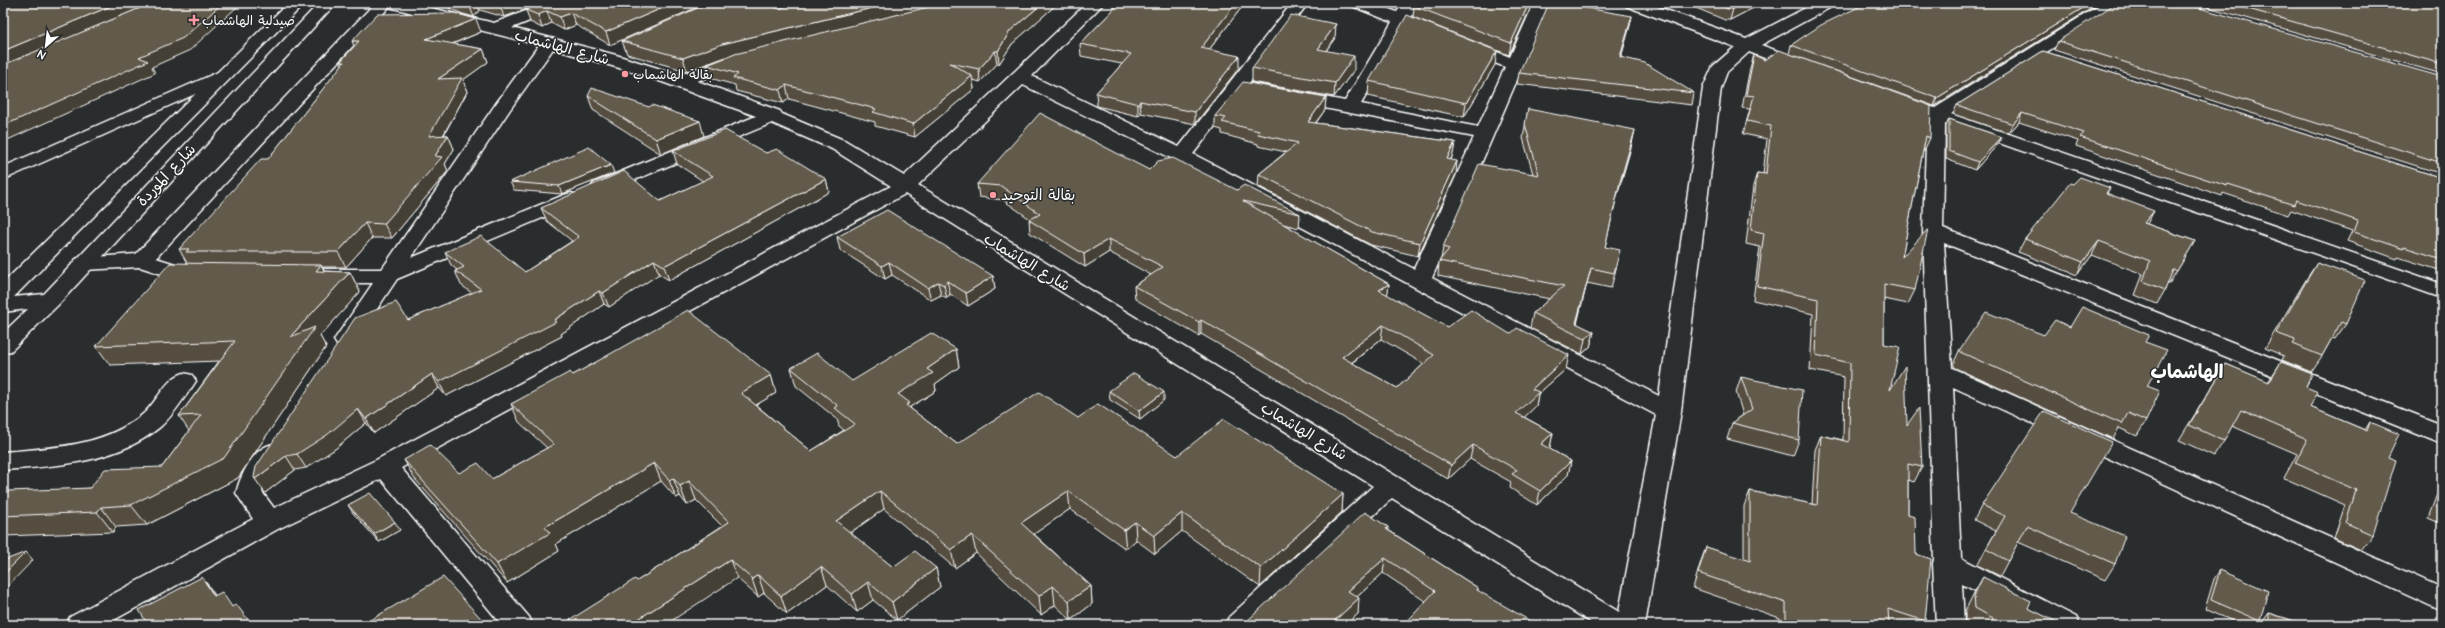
<svg xmlns="http://www.w3.org/2000/svg" width="2445" height="628" font-family="'Architects Daughter','Playpen Sans Arabic',sans-serif">
  <rect width="100%" height="100%" fill="#2a2d2e"/>
  <filter id="ink" filterUnits="userSpaceOnUse"><feTurbulence type="fractalNoise" baseFrequency=".025" numOctaves="2"/><feDisplacementMap in="SourceGraphic" scale="8" xChannelSelector="R" yChannelSelector="G"/><feConvolveMatrix kernelMatrix="1 2 1 2 8 2 1 2 1" color-interpolation-filters="sRGB"/></filter>
  <g filter="url(#ink)">
    <g fill="none" stroke-linecap="round" stroke-linejoin="round">
      <g stroke="#fff" stroke-width="3">
        <path id="minor" d="M375,3H410L494,23L547,3H569L567,6L512,28L616,55L680,75L730,57H742L745,61L742,65L697,81L780,111L782,114L846,141L904,176L1087,3H1104L1032,76L1179,147L1292,3H1308L1249,83L1345,101L1392,22L1352,6L1350,3H1373L1397,12L1403,3H1419L1411,18L1437,27L1439,31L1437,35L1431,36L1405,27L1361,104L1478,127L1505,67L1462,50L1460,46L1462,42L1468,41L1510,57L1534,3H1550L1432,278L1659,396L1703,88L1713,66L1735,47L1626,6L1624,3H1647L1746,39L1815,3H1835L1833,6L1761,45L1805,61L1808,65L1805,69H1793L1749,52L1727,72L1721,88L1681,411L1645,625H1595L1392,498L1257,625H1225L1229,617L1373,486L905,194L401,468L529,617L533,625H502L381,479L278,529L105,625H66L70,617L253,519L236,493C241,473 258,438 282,445L285,451L264,481L262,492L274,508L376,460L891,186L832,149L772,123L608,191L601,193L594,191L591,187L594,183L756,116L640,74L553,49L509,111L411,258L564,195L571,193L578,195L581,199L578,203L397,279L353,345L345,347L337,345L334,340L373,283H321L313,281L310,276L313,271L321,269H382L495,105L539,45L389,7L156,258L188,268L202,270L205,275L202,280L186,282L140,267L83,270L76,269L72,264L76,259L83,258L136,254ZM1023,85L1175,160L1656,415L1619,612L918,185ZM1242,92L1474,137L1414,269L1193,154Z
          M2103,3H2122L1951,114L2442,284V298L1945,124L1943,228L2442,425V444L1944,243L1952,368L2442,588V611L1953,387L1961,558L2076,617L2080,625H2041L1962,584L1964,625H1936L1933,563L1934,560L1923,231L1927,117L1897,107L1894,103L1897,99L1903,98L1935,108Z
          M225,69L231,70L234,74L231,78L3,180V167Z
          M184,373L192,375L196,381L192,387C182,400 173,416 160,427C117,463 56,466 3,470V452C51,448 103,447 142,415C157,403 165,378 184,373Z"/>
      </g>
      <g stroke="#fff" stroke-width="3">
        <path id="major" d="M288,3H305L14,297L44,294L319,3H336L58,305L11,351L3,353V333L28,309L3,312V283Z"/>
      </g>
      <use href="#minor" fill="#2a2d2e" fill-rule="evenodd"/>
      <use href="#major" fill="#2a2d2e" fill-rule="evenodd"/>
    </g>
    <path fill="#544d40" stroke="#fff" fill-rule="evenodd" d="M437,3H707L610,45L576,25L564,30L551,23L542,28L530,22L526,10L534,6L504,17L480,10L474,17L463,14Z
      M793,3H1058L1012,44L999,64H997L980,82L973,80L974,89L915,137L875,126V122L789,99L783,103L736,91L735,85L710,78L707,65L758,49L726,57L687,71L627,54L622,41L779,9Z
      M1116,3H1245L1209,50L1239,68L1195,124L1141,113L1138,116L1097,106L1096,93L1122,64L1081,56L1080,44L1113,10V6Z
      M1690,3H1763L1730,20H1725L1689,5Z
      M1867,3H2100L1934,106L1789,54L1791,45Z
      M2194,3H2442V74Z
      M1414,6L1530,9L1509,55L1413,17Z
      M1632,16L1621,58L1694,93L1692,105L1517,84L1519,73Z
      M481,32L453,44L483,49L488,62L463,80L467,92L444,135H448L454,149L445,164L448,171L392,238H372L346,267H322L324,271L350,272L360,292L320,336L326,347L238,478L147,525L116,527L113,532L4,536L3,535V497L90,488L162,467L189,431L179,416L219,361L110,365L96,346L187,263L179,249L268,159L342,65L340,62L354,46L352,41Z
      M1335,38L1326,51L1354,70L1334,97L1252,82V68Z
      M2058,41L2442,77V174L2054,50Z
      M2043,51L2442,178V271L2398,257L2397,259L2347,241L2352,231L2291,210L2288,215L2223,193L2222,196L2076,146L2078,141L2019,122L2009,133L1953,114L1957,105Z
      M1754,55L1930,138L1924,151H1923L1902,257L1915,290L1908,304L1884,299V344L1890,390L1907,425L1922,467L1914,482L1908,480V515L1916,554L1925,621L1922,625H1780V618L1693,588L1701,561L1706,547L1744,560V506L1750,491L1812,504L1815,450L1821,435L1843,440L1844,377L1810,370L1813,314L1753,300L1760,247L1746,244L1753,186L1757,173L1763,174L1767,139L1743,134L1750,109L1742,108L1750,68Z
      M1495,65L1464,117L1368,96L1369,81Z
      M588,96L704,136L661,154L593,110Z
      M1326,97L1325,110L1316,123L1455,142L1453,154L1451,160L1456,174L1418,256L1371,245L1258,186L1259,174L1286,152L1258,146V144L1222,134V130L1215,128V116Z
      M1528,109L1632,144L1617,196L1605,247L1617,265L1611,288L1587,283L1577,324L1594,332L1590,347L1582,354L1530,328L1533,313L1550,299L1438,276L1439,261L1441,260L1443,247L1533,174L1523,138Z
      M1949,119L2002,137L1998,144L1975,170L1946,159V126Z
      M673,151L766,153L826,179L829,192L669,280L659,274L609,307L604,304L561,334L562,336L446,396L439,388L374,433L366,423L335,449L306,468L295,470L265,493L254,477L408,320L472,293L461,285L455,271L457,270L451,265L445,252L525,272L572,241L547,221L541,208L660,201L703,181L677,164Z
      M1149,170L1237,190L1300,214L1299,228L1283,224L1389,284L1387,295L1447,327L1566,369L1538,394L1536,406L1524,417L1553,433L1550,447L1548,448L1571,461L1568,475L1537,505L1510,488L1511,482L1470,459L1448,479L1201,334L1199,336L1135,299L1134,286L1151,275L1109,252L1085,267L1030,233L1029,220L1030,219L1003,200L979,197L977,184ZM1381,339L1424,364L1397,388L1352,363Z
      M614,173L562,194L514,190L510,182Z
      M2073,184L2110,188L2107,193L2147,224L2195,241L2169,284H2167L2165,290L2157,304L2135,295L2143,274L2092,255L2077,275L2018,252L2025,239Z
      M837,237L993,276L995,289L968,306L950,294L947,298L941,295L931,300L892,275L885,279L840,250Z
      M2317,263L2346,324L2335,339L2332,338L2322,356L2311,372L2282,360L2284,356L2265,348L2307,278Z
      M2442,272V279H2440Z
      M2070,327L2145,342L2147,386L2146,421L2137,436L2119,428L2113,439L1953,367V364L1960,349L2044,335Z
      M956,349L959,367L935,384L936,391L910,407L911,409L957,444L1078,418L1177,456L1343,494L1342,512L1260,587L1182,531L1155,554L1136,540L1126,549L1070,509L1034,534L1091,586L1092,604L1071,620L1055,605L1041,615L976,553L955,568L884,509L850,533L893,567L936,568L940,587L897,620L873,600L857,612L827,585L787,614L764,593L758,597L737,578L637,581L722,526L696,500L687,505L680,496L676,498L661,481L556,544L559,551L507,583L414,478L404,460L459,473L492,479L547,448L519,422L511,404L573,375H771L776,393L756,405L811,451L844,430L839,426L837,419L796,386L791,368L852,381Z
      M2281,362L2306,387L2310,407L2365,430L2370,422L2388,457L2373,535L2361,550L2334,538L2345,505L2284,478L2297,454L2232,426L2224,441L2214,456L2179,440L2226,364L2268,382Z
      M1741,377L1799,440L1793,456L1727,439L1732,423L1743,415L1736,392Z
      M1109,391L1164,400L1140,419L1110,400Z
      M2442,481V524L2428,518Z
      M348,505L400,530L379,542L353,513Z
      M1982,505L2070,513L2115,564L2105,580L2018,542L2000,576L1977,565L1996,531L1974,520Z
      M1388,527V530L1478,588V590L1425,601L1383,573L1357,597L1358,614L1345,625H1246V622Z
      M2220,570L2260,621L2257,625H2242L2205,609L2214,579Z
      M1983,577L2028,608L2059,625H1967L1965,624V611L1974,593Z
      M2269,613L2307,625H2260Z
      M2442,615V625H2435L2437,621Z"/>
    <path fill="#453f34" stroke="#fff" d="M118,3H152L3,66V51Z
      M223,3H238L239,5L190,50L152,67L155,73L3,142V126L139,57Z
      M470,3H477L480,10L474,17L469,4Z
      M504,3H543L504,17L500,5Z
      M674,3H707L610,45L606,32Z
      M893,3H948L726,57L687,71L683,58L722,44Z
      M1043,3H1058L1012,44L999,64L998,51L1010,31Z
      M1236,3H1245L1201,60V48Z
      M1529,3H1531L1530,9L1509,55L1511,43Z
      M1744,3H1763L1730,20L1733,9Z
      M2091,3H2100L1934,106L1937,98Z
      M547,11L551,23L542,28L538,15Z
      M571,13L576,25L564,30L560,17Z
      M1632,16L1630,26L1618,68L1620,57Z
      M476,19L481,32L432,52L426,39Z
      M1336,24L1335,38L1317,63L1318,49Z
      M483,49L488,62L463,80L467,92L435,150L429,136L438,79Z
      M995,51L997,64L980,82L979,69Z
      M1497,51L1495,65L1464,117L1466,103Z
      M1239,56V68L1195,124V112Z
      M1354,56V70L1334,97L1335,83Z
      M972,76L974,89L915,137L913,124Z
      M786,85L789,99L783,103L780,90Z
      M1326,97L1325,110L1307,134L1308,122Z
      M1140,101L1141,113L1138,116V104Z
      M2022,113L2019,122L2009,133L2013,124Z
      M700,121L704,136L661,154L656,139Z
      M1635,130L1632,144L1617,196L1620,182Z
      M448,135L454,149L445,164L448,171L392,238L384,224L435,156Z
      M2002,137L1998,144L1975,170L1978,162Z
      M1455,142L1453,154L1445,172L1447,159Z
      M1457,161L1456,174L1418,256L1420,243Z
      M611,165L614,173L562,194L559,186Z
      M826,179L829,192L669,280L664,266Z
      M2154,211L2147,224L2144,223Z
      M365,223L372,238L346,267L338,252Z
      M1109,239V252L1085,267L1084,254Z
      M2099,241L2092,255L2077,275L2083,262Z
      M654,260L659,274L609,307L603,293Z
      M889,262L892,275L885,279L882,266Z
      M321,265L331,284L316,271Z
      M1591,268L1587,283L1574,334L1576,323Z
      M350,272L360,292L320,336L326,347L238,478L147,525L131,505L290,337Z
      M993,276L995,289L968,306L966,293Z
      M947,281L950,294L947,298L944,285Z
      M938,282L941,295L931,300L928,288Z
      M1389,284L1387,298L1379,290Z
      M599,291L604,304L561,334L562,336L446,396L439,382L554,320Z
      M1201,320V334L1199,336V322Z
      M1383,325L1381,339L1341,371L1342,357Z
      M1594,332L1590,347L1582,354L1585,339Z
      M956,349L959,367L935,384L936,391L910,407L913,421L898,394L927,369Z
      M1569,355L1566,369L1538,394L1536,406L1514,427L1516,413L1532,389Z
      M432,374L439,388L374,433L366,419Z
      M771,375L776,393L746,411L741,393Z
      M1164,392V400L1140,419L1139,411Z
      M358,409L366,423L335,449L306,468L297,454Z
      M1553,433L1550,447L1538,458L1541,444Z
      M1473,445L1470,459L1448,479L1451,465Z
      M286,456L295,470L265,493L255,479Z
      M1571,461L1568,475L1537,505L1540,491Z
      M654,463L661,481L556,544L559,551L507,583L497,564L545,527Z
      M673,478L680,496L676,498L669,480Z
      M689,481L696,500L687,505L680,486Z
      M880,491L884,509L841,539L836,521Z
      M1068,491L1070,509L1024,541L1021,523Z
      M1343,494L1342,512L1260,587L1261,568Z
      M101,507L116,527L113,532L97,512Z
      M1182,513V531L1155,554L1154,536Z
      M395,522L400,530L379,542L374,534Z
      M1135,522L1136,540L1126,549L1124,530Z
      M972,535L976,553L955,568L951,550Z
      M26,552L33,560L3,591V575Z
      M1385,558L1383,573L1347,606L1348,591Z
      M730,560L737,578L665,625H629Z
      M821,567L827,585L787,614L781,596Z
      M936,568L940,587L897,620L892,602Z
      M758,575L764,593L758,597L752,579Z
      M202,577L211,589L223,608L214,596Z
      M868,582L873,600L857,612L852,594Z
      M1053,586L1055,605L1041,615L1039,596Z
      M1091,586L1092,604L1071,620L1069,601Z
      M1359,598L1358,614L1345,625H1330Z"/>
    <path fill="#625a4b" stroke="#fff" fill-rule="evenodd" d="M3,3H118L3,51Z
      M152,3H223L183,38L139,57L148,61L3,126V65Z
      M494,3H504L500,5Z
      M542,3H674L606,32L571,13L560,17L547,11L538,15L526,10Z
      M709,3H765L779,9L793,3H893L722,44L683,58L622,41Z
      M945,3H1043L1010,31L998,51H995L979,69L950,63L972,76L913,124L873,112L876,109L786,85L780,90L733,78L738,74L707,65L735,54Z
      M1116,3H1236L1201,48L1239,56L1195,112L1140,101L1138,104L1096,93L1131,54L1080,44L1117,6H1113Z
      M1416,3H1529L1511,43L1414,6Z
      M1549,3H1557L1632,16L1620,57L1645,63L1694,93L1519,73Z
      M1714,3H1744L1733,9H1728Z
      M1867,3H2091L1937,98L1791,45L1821,25Z
      M2116,3H2182L2442,77V163L2058,41Z
      M2227,3H2442V64Z
      M454,13L476,19L426,39L483,49L438,79L462,78L429,136L448,135L435,156L442,157L384,224L365,223L338,252H186L189,249H179L261,159H268L344,62H340L359,41H352L377,14Z
      M1291,15L1336,24L1318,49L1354,56L1335,83L1252,68Z
      M1407,15L1497,51L1466,103L1369,81Z
      M1779,50L1931,106L1930,138L1926,136L1902,257L1928,229L1915,290L1884,284V344L1900,347L1890,390L1905,366L1907,425L1919,408L1922,467L1908,464V515L1915,517L1916,554L1931,559L1925,621L1888,609L1889,625H1786V603L1698,573L1706,547L1750,561V491L1817,505L1821,435L1849,442L1850,363L1816,355L1818,299L1757,286L1764,233L1751,230L1757,173L1766,174L1771,126L1747,121L1754,96L1746,95L1754,55L1765,60Z
      M2043,51L2442,178V259L2404,247V249L2354,232L2358,221L2296,200L2294,205L2228,184L2227,186L2080,137L2084,133L2022,113L2013,124L1957,105Z
      M1243,82L1326,97L1308,122L1455,142L1447,159L1457,161L1420,243L1372,232L1259,174L1298,143L1258,134L1259,131L1222,122L1226,118L1215,116Z
      M592,88L649,107L652,105L700,121L656,139L588,96Z
      M1528,109L1635,130L1620,182L1605,247L1620,250L1614,273L1591,268L1576,323L1594,332L1585,339L1533,313L1564,286L1439,261L1449,249L1443,247L1479,164L1539,175L1525,124Z
      M1040,113L1149,170L1158,161L1173,158L1237,190L1244,185L1300,214L1243,201L1389,284L1379,290L1447,327L1471,310L1510,334L1517,328L1569,355L1532,389L1539,392L1516,413L1553,433L1541,444L1571,461L1540,491L1512,474L1517,470L1473,445L1451,465L1201,320L1199,322L1134,286L1163,267L1109,239L1084,254L1029,220L1040,214L1001,186L977,184ZM1383,325L1434,355L1397,388L1342,357Z
      M1949,119L2002,137L1978,162L1949,151Z
      M725,130L766,153L777,149L826,179L664,266L654,260L603,293L599,291L554,320L556,322L439,382L432,374L366,419L358,409L327,435L297,454L286,456L255,479L254,477L256,467L355,318L396,302L408,320L481,289L455,271L464,267L445,252L481,236L525,272L579,237L541,208L624,171L660,201L713,176L673,151Z
      M589,147L611,165L559,186L510,182Z
      M2080,177L2110,188L2106,193L2154,211L2144,223L2195,241L2177,271L2173,270L2165,290L2143,281L2150,261L2099,241L2083,262L2025,239L2070,183L2073,184Z
      M887,210L993,276L966,293L947,281L944,285L938,282L928,288L889,262L882,266L837,237Z
      M170,263L321,265L316,271L350,272L290,337L315,327L224,458L131,505L101,507L97,512L3,516V497L8,491L90,488L105,469L162,467L201,415L179,416L235,341L96,346Z
      M2317,263L2365,280L2346,324L2341,322L2322,356L2292,344L2295,340L2276,333Z
      M2082,307L2149,335L2145,342L2167,350L2147,386L2160,391L2146,421L2128,413L2122,424L1960,352V349L1986,312L2044,335L2055,320L2070,327Z
      M688,310L771,375L741,393L811,451L855,424L835,408L838,406L791,368L817,353L852,381L931,333L956,349L927,369L933,373L898,394L910,403L906,405L957,444L1039,392L1078,418L1098,404L1177,456L1224,419L1343,494L1261,568L1182,513L1154,536L1135,522L1124,530L1068,491L1021,523L1091,586L1069,601L1053,586L1039,596L972,535L951,550L880,491L836,521L893,567L915,551L936,568L892,602L868,582L852,594L821,567L781,596L758,575L752,579L730,560L629,625H562L635,579L637,581L729,522L689,481L680,486L673,478L669,480L654,463L545,527L550,533L497,564L404,460L430,445L459,473L478,463L492,479L554,444L511,404L570,372L573,375Z
      M2281,362L2312,374L2306,387L2318,392L2310,407L2367,431L2370,422L2399,434L2388,457L2396,460L2373,535L2346,523L2356,490L2295,463L2307,439L2241,410L2224,441L2189,425L2226,364L2269,382Z
      M1134,373L1164,392L1139,411L1109,391Z
      M1741,377L1802,390L1799,440L1732,423L1752,409Z
      M2044,411L2112,442L2070,513L2125,536L2115,564L2027,526L2008,561L1986,549L2005,516L1982,505Z
      M370,493L395,522L374,534L348,505Z
      M2442,494V510L2437,508Z
      M1365,512L1388,527L1386,529L1478,588L1477,590L1537,625H1404L1435,591L1385,558L1348,591L1359,598L1330,625H1250L1246,622Z
      M26,552L3,575V561Z
      M2220,570L2268,591L2260,621L2211,600Z
      M202,577L214,596L222,592L232,607L236,604L252,625H148L139,610Z
      M443,577L487,625H362Z
      M1983,577L2031,601L2028,608L2059,623V625H1990L1993,618L1975,608L1974,595Z
      M2269,613L2307,625H2269Z"/>
  </g>
  <g fill="#ff9aa2" stroke="#2a2d2e" stroke-width="1.5">
    <path d="M192 14h4v4h4v4h-4v4h-4v-4h-4v-4h4z"/>
    <circle cx="625" cy="74" r="4"/>
    <circle cx="993" cy="195" r="4"/>
  </g>
  <g text-anchor="middle" stroke-width="3" stroke-linejoin="round" paint-order="stroke">
    <g font-size="13" fill="#fff" stroke="#2a2d2e" text-anchor="start">
      <text x="202" y="25">صيدلية الهاشماب</text>
      <text x="633" y="79">بقالة الهاشماب</text>
    </g>
    <g font-size="15" fill="#fff" stroke="#2a2d2e">
      <text transform="translate(562 47) rotate(15)" y="5">شارع الهاشماب</text>
      <text transform="translate(166 175) rotate(-47)" y="5">شارع الموردة</text>
      <text transform="translate(1027 262) rotate(31)" y="5">شارع الهاشماب</text>
      <text transform="translate(1304 431) rotate(31)" y="5">شارع الهاشماب</text>
    </g>
    <g font-size="15" fill="#fff" stroke="#2a2d2e" text-anchor="start">
      <text x="1001" y="200">بقالة التوحيد</text>
    </g>
    <g font-size="19" font-weight="bold" fill="#fff" stroke="#2a2d2e">
      <text x="2187" y="378">الهاشماب</text>
    </g>
  </g>
  <rect width="2445" height="628" fill="none" stroke="#2a2d2e" stroke-width="16"/>
  <rect x="8" y="8" width="2429" height="612" fill="none" stroke="#fff" stroke-width="1.5" filter="url(#ink)"/>
  <g transform="translate(46 46) rotate(208)" stroke="#2a2d2e" stroke-width="3" paint-order="stroke">
  <path d="M0-3L7 15L0 10L-7 15Z" fill="#ffffff"/>
  <text y="-6" font-size="11" font-weight="bold" text-anchor="middle" fill="#ffffff">N</text>
  </g>
</svg>
